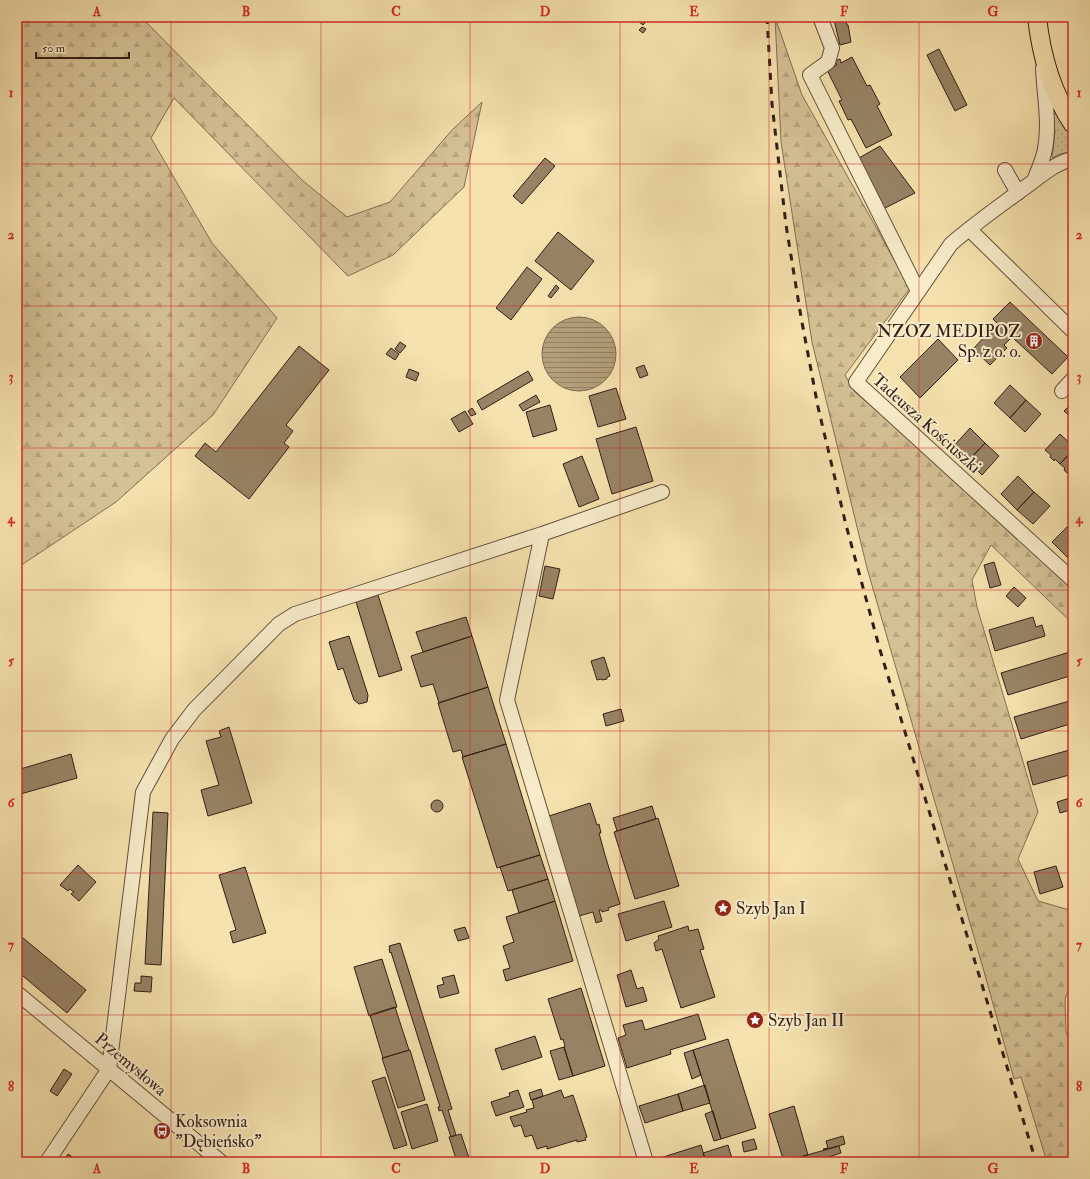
<svg xmlns="http://www.w3.org/2000/svg" width="1090" height="1179" font-family="'IM FELL Double Pica',serif">
  <defs>
    <pattern id="grass-dots" width="8" height="8" patternUnits="userSpaceOnUse"><rect width="8" height="8" fill="#d4c194"/><path d="M2 2h.1M6 6h.1" fill="none" stroke="#b6a57f" stroke-width="1.8" stroke-linecap="round"/></pattern>
    <pattern id="forest-firs" width="22" height="20" patternUnits="userSpaceOnUse"><rect width="22" height="20" fill="#d4c194"/><path d="M5 1l3.5 6h-7zM16 11l3.5 6h-7z" fill="#b6a57f"/></pattern>
    <pattern id="water-rules" width="6" height="5" patternUnits="userSpaceOnUse"><rect width="6" height="5" fill="#b39f7a"/><path d="M0 2.5h6" fill="none" stroke="#928163"/></pattern>
  </defs>
  <rect width="100%" height="100%" fill="#f5e2ae"/>
  <filter id="stains"><feTurbulence type="fractalNoise" baseFrequency=".005" numOctaves="4"/><feColorMatrix values="0 0 0 0 .2 0 0 0 0 .09 0 0 0 0 .02 0 0 0 .5 -.17"/></filter>
  <radialGradient id="worn" r=".72"><stop offset=".6" stop-color="#630" stop-opacity="0"/><stop offset="1" stop-color="#630" stop-opacity=".3"/></radialGradient>
  <path fill="url(#grass-dots)" stroke="#837055" d="M1053,112L1056,114L1073,138V151L1061,154L1052,158L1055,132Z"/>
  <path fill="url(#forest-firs)" stroke="#837055" d="M17,17H141L302,180L347,217L390,202L452,130L482,102L464,187L393,255L348,276L174,98L151,138L212,243L277,318L213,415L116,502L17,568Z
    M775,17L802,95L910,288L845,375L854,391L993,514L1073,587V624L991,545L972,580L977,607L1038,812L1018,859L1038,901L1073,911V977L1065,999L1066,1031L1073,1054V1162H1047L1021,1077L1014,1079L983,968L867,568L812,342L781,142Z"/>
  <path fill="url(#water-rules)" stroke="#7f6b52" d="M542 354a37 37 0 1 1 74 0a37 37 0 1 1-74 0Z"/>
  <path fill="#978465" stroke="#321e16" d="M641,17L649,18L643,25L638,21Z
    M845,17L847,25H848L851,42L840,45L834,20Z
    M938,17H952L938,19Z
    M642,27L646,29L643,33L639,30Z
    M939,49L967,105L955,111L927,55Z
    M852,57L867,86L870,85L880,104L877,106L892,135L866,148L851,119L848,120L839,101L842,100L827,70L837,65L835,61L840,59L841,63Z
    M880,146L915,193L883,209L859,158Z
    M545,158L555,166L522,204L513,196Z
    M558,232L594,261L571,290L535,261Z
    M527,267L542,279L511,320L496,308Z
    M556,285L559,288L551,298L548,296Z
    M1010,302L1068,357L1052,374L1012,337L1004,345L1007,348L990,365L973,349L989,332L991,333L999,325L993,319Z
    M938,339L958,360L920,398L900,377Z
    M400,342L406,346L400,353L395,349Z
    M299,346L329,370L286,425L293,431L284,443L289,447L249,499L195,456L205,443L216,452Z
    M391,348L399,354L395,360L386,354Z
    M644,365L648,375L640,378L636,368Z
    M409,369L419,373L416,381L406,377Z
    M528,371L533,380L482,410L477,401Z
    M1010,385L1026,400L1010,418L994,403Z
    M616,388L626,419L598,427L589,396Z
    M536,395L540,402L523,411L519,405Z
    M1026,400L1041,414L1025,432L1010,418Z
    M1073,402V419L1064,411Z
    M550,405L557,430L533,437L526,412Z
    M472,408L476,414L471,416L468,411Z
    M465,411L473,424L459,432L451,419Z
    M636,427L653,481L612,494L596,439Z
    M970,428L985,443L968,461L953,447Z
    M1060,434L1073,446V450L1060,464L1055,459L1054,461L1050,457L1051,455L1045,450Z
    M985,443L999,456L982,475L968,461Z
    M1073,450V476L1070,473L1068,474L1064,470L1065,468L1060,464Z
    M582,456L599,499L579,507L563,464Z
    M1018,476L1034,492L1017,510L1001,494Z
    M1034,492L1050,506L1033,524L1017,510Z
    M1069,525L1073,529V550L1067,557L1052,542Z
    M1073,550V563L1067,557Z
    M994,562L1001,585L990,588L984,565Z
    M545,566L560,569L553,599L539,596Z
    M1014,587L1026,598L1018,607L1006,596Z
    M378,595L402,670L379,677L356,602Z
    M466,617L472,636L423,652L416,632Z
    M1033,617L1036,627L1042,625L1045,636L995,651L989,630Z
    M349,636L368,695L367,702L359,704L354,700L343,668L338,670L329,642Z
    M472,636L488,687L439,703L433,684L421,687L411,656Z
    M1073,651V675L1008,695L1001,673Z
    M604,657L610,676L607,677V679L602,680L601,679L597,680L591,661Z
    M488,687L506,744L463,757L461,750L453,752L438,703Z
    M1073,700V723L1021,739L1014,717Z
    M621,709L624,721L606,726L603,714Z
    M229,727L252,803L208,816L201,790L219,785L206,741L221,737L219,731Z
    M506,744L540,855L497,868L462,757Z
    M1073,749V774L1033,785L1027,762Z
    M71,754L77,778L17,795V770Z
    M1073,797V809L1060,813L1057,802Z
    M431 806a6 6 0 1 1 12 0a6 6 0 1 1-12 0Z
    M590,803L597,825L599,824L601,833H599L605,855L620,904L608,908L609,910L602,912L601,910H599L602,921L596,923L593,912L579,916L549,816Z
    M652,806L656,819L617,831L613,818Z
    M153,812L168,813L161,965L145,964Z
    M658,818L679,886L635,899L614,832Z
    M540,855L548,879L508,891L500,867Z
    M78,865L96,882L79,901L71,894L74,892L70,889L68,891L60,885Z
    M1056,866L1063,887L1040,894L1034,872Z
    M245,867L266,933L233,943L230,932L236,930L219,875Z
    M548,879L555,901L519,913L512,890Z
    M555,901L573,961L506,981L503,970L510,968L503,946L514,942L506,917Z
    M664,901L672,927L626,941L618,914Z
    M688,926L689,931L698,929L704,949L700,950L715,997L681,1008L662,949L656,951L654,943L659,939L658,936Z
    M465,927L469,938L458,941L454,930Z
    M17,933L86,990L67,1013L17,971Z
    M400,943L452,1109L448,1110L456,1135L451,1137L442,1110L439,1111L438,1107H440L391,952L390,953L389,949H390L389,946Z
    M382,959L397,1007L369,1016L354,967Z
    M631,970L637,989L643,987L647,1001L626,1007L617,975Z
    M454,975L459,993L440,998L437,986L444,984L442,978Z
    M141,976L152,977L151,992L134,991L135,983H141Z
    M581,988L605,1066L573,1076L564,1047L565,1046L563,1039L561,1040L548,999Z
    M395,1007L409,1050L383,1058L370,1015Z
    M698,1014L706,1039L670,1050L671,1054L627,1068L618,1038L626,1035L623,1025L642,1020L645,1030Z
    M535,1036L542,1057L502,1070L495,1049Z
    M728,1039L756,1128L721,1139L693,1050Z
    M564,1047L573,1076L559,1080L550,1051Z
    M410,1050L425,1100L398,1108L382,1058Z
    M693,1050L701,1075L692,1079L684,1053Z
    M64,1069L72,1074L57,1096L50,1091Z
    M385,1077L407,1145L394,1149L372,1081Z
    M705,1085L710,1103L683,1111L678,1094Z
    M541,1089L543,1096L531,1100L529,1093Z
    M518,1090L524,1107L496,1116L491,1102L510,1096L509,1093Z
    M561,1090L564,1098L573,1095L587,1137L585,1138L586,1140L577,1142V1140L547,1149V1146L537,1149L532,1135L525,1137L521,1125L514,1127L510,1117L527,1112L526,1110L534,1108L532,1100Z
    M678,1094L683,1111L645,1123L639,1106Z
    M427,1104L438,1141L412,1149L401,1112Z
    M794,1106L808,1155L784,1162L769,1114Z
    M713,1111L721,1139L714,1141L705,1114Z
    M461,1134L470,1161L467,1162H457L449,1137Z
    M843,1136L845,1144L824,1150L823,1149L828,1148L826,1141Z
    M754,1139L757,1149L744,1152L742,1142Z
    M701,1145L706,1162H658L657,1159Z
    M728,1145L733,1162H706L703,1153Z
    M839,1146L841,1153L822,1159V1162H801L800,1157Z
    M68,1154L80,1162H63Z
    M836,1159L837,1162H825Z"/>
  <g fill="none" stroke-linecap="round" stroke-linejoin="round">
    <g stroke="#634f3c" stroke-width="16">
      <path id="minor" d="M820,17L832,48L828,62L810,75L918,291
        M1073,159C1055,162 1035,181 1020,191C997,208 973,225 951,244L856,382L1073,580
        M1005,170L1018,193
        M1034,181C1038,170 1043,160 1045,149C1050,123 1044,94 1043,68
        M969,229L1073,331
        M1062,391L1073,379
        M17,993L221,1162
        M47,1162L109,1069L143,792L172,739L194,710L279,624L295,614L542,534
        M646,1162L507,700L542,534L662,492"/>
    </g>
    <g stroke="#321e16" stroke-width="20">
      <path id="major" d="M1037,17C1041,54 1052,93 1073,124"/>
    </g>
    <use href="#minor" stroke="#f8ecca" stroke-width="14"/>
    <use href="#major" stroke="#f5e2ae" stroke-width="18"/>
    <path stroke="#321e16" stroke-width="3" stroke-dasharray="7 7" stroke-linecap="butt" d="M767,17L772,104L786,225L801,317L818,407L846,525L880,650L1036,1162"/>
  </g>
  <path fill="none" stroke="#d62828" stroke-width="1" stroke-opacity="0.55" d="M171,17V1162M321,17V1162M470,17V1162M620,17V1162M769,17V1162M919,17V1162M17,164H1073M17,306H1073M17,448H1073M17,590H1073M17,731H1073M17,873H1073M17,1015H1073"/>
  <defs>
    <g id="building-disc" transform="scale(0.9)"><circle r="9.5" fill="#8f2418" stroke="#f8ecca"/><path d="M-4-6H4V6H1V3H-1V6H-4ZM-2.5-4.3h1.7v1.8h-1.7ZM.8-4.3h1.7v1.8H.8ZM-2.5-1h1.7V.8h-1.7ZM.8-1h1.7V.8H.8Z" fill="#fff"/></g>
    <g id="sight-disc" transform="scale(0.9)"><circle r="9.5" fill="#8f2418" stroke="#f8ecca"/><path d="M0-6L1.8-2.2L6-1.7L2.9 1.2L3.7 5.4L0 3.3L-3.7 5.4L-2.9 1.2L-6-1.7L-1.8-2.2Z" fill="#fff"/></g>
    <g id="bus-disc" transform="scale(0.9)"><circle r="9.5" fill="#8f2418" stroke="#f8ecca"/><path d="M-5-6H5V4H4V6H2V4H-2V6H-4V4H-5ZM-3.5-4V0h7V-4ZM-3.5 1.2v1.5H-2V1.2ZM2 1.2v1.5H3.5V1.2Z" fill="#fff"/></g>
  </defs>
  <g fill-rule="evenodd">
    <use href="#building-disc" x="1034" y="341"/>
    <use href="#sight-disc" x="723" y="908"/>
    <use href="#sight-disc" x="755" y="1020"/>
    <use href="#bus-disc" x="162" y="1131"/>
  </g>
  <g text-anchor="middle" stroke-width="4" stroke-linejoin="round" paint-order="stroke">
    <g font-size="17" fill="#321e16" stroke="#f8ecca" text-anchor="start">
      <text x="1021" y="337" text-anchor="end">NZOZ MEDIPOZ<tspan x="1021" dy="20">Sp. z o. o.</tspan></text>
      <text x="736" y="914">Szyb Jan I</text>
      <text x="768" y="1026">Szyb Jan II</text>
      <text x="175" y="1127">Koksownia<tspan x="175" dy="20">"Dębieńsko"</tspan></text>
    </g>
    <g font-size="17" fill="#321e16" stroke="#f8ecca">
      <text transform="translate(927 423) rotate(42)" y="6">Tadeusza Kościuszki</text>
      <text transform="translate(131 1064) rotate(40)" y="6">Przemysłowa</text>
    </g>
  </g>
  <rect width="1090" height="1179" fill="none" stroke="#f5e2ae" stroke-width="44"/>
  <path d="M36 52v6h93v-6" fill="none" stroke="#321e16" stroke-width="2"/>
  <text x="42" y="52" font-size="12" fill="#321e16" stroke="#f8ecca" stroke-width="3" paint-order="stroke">50 m</text>
  <rect x="22" y="22" width="1046" height="1135" fill="none" stroke="#d62828" stroke-width="1.5"/>
  <g font-size="13" text-anchor="middle" font-weight="bold" fill="#d62828">
    <text x="97" y="16">A</text>
    <text x="246" y="16">B</text>
    <text x="396" y="16">C</text>
    <text x="545" y="16">D</text>
    <text x="694" y="16">E</text>
    <text x="844" y="16">F</text>
    <text x="993" y="16">G</text>
    <text x="11" y="97">1</text>
    <text x="1079" y="97">1</text>
    <text x="11" y="239">2</text>
    <text x="1079" y="239">2</text>
    <text x="11" y="381">3</text>
    <text x="1079" y="381">3</text>
    <text x="11" y="523">4</text>
    <text x="1079" y="523">4</text>
    <text x="11" y="665">5</text>
    <text x="1079" y="665">5</text>
    <text x="11" y="807">6</text>
    <text x="1079" y="807">6</text>
    <text x="11" y="949">7</text>
    <text x="1079" y="949">7</text>
    <text x="11" y="1091">8</text>
    <text x="1079" y="1091">8</text>
    <text x="97" y="1173">A</text>
    <text x="246" y="1173">B</text>
    <text x="396" y="1173">C</text>
    <text x="545" y="1173">D</text>
    <text x="694" y="1173">E</text>
    <text x="844" y="1173">F</text>
    <text x="993" y="1173">G</text>
  </g>
  <rect width="100%" height="100%" filter="url(#stains)"/>
  <rect width="100%" height="100%" fill="url(#worn)"/>
</svg>
